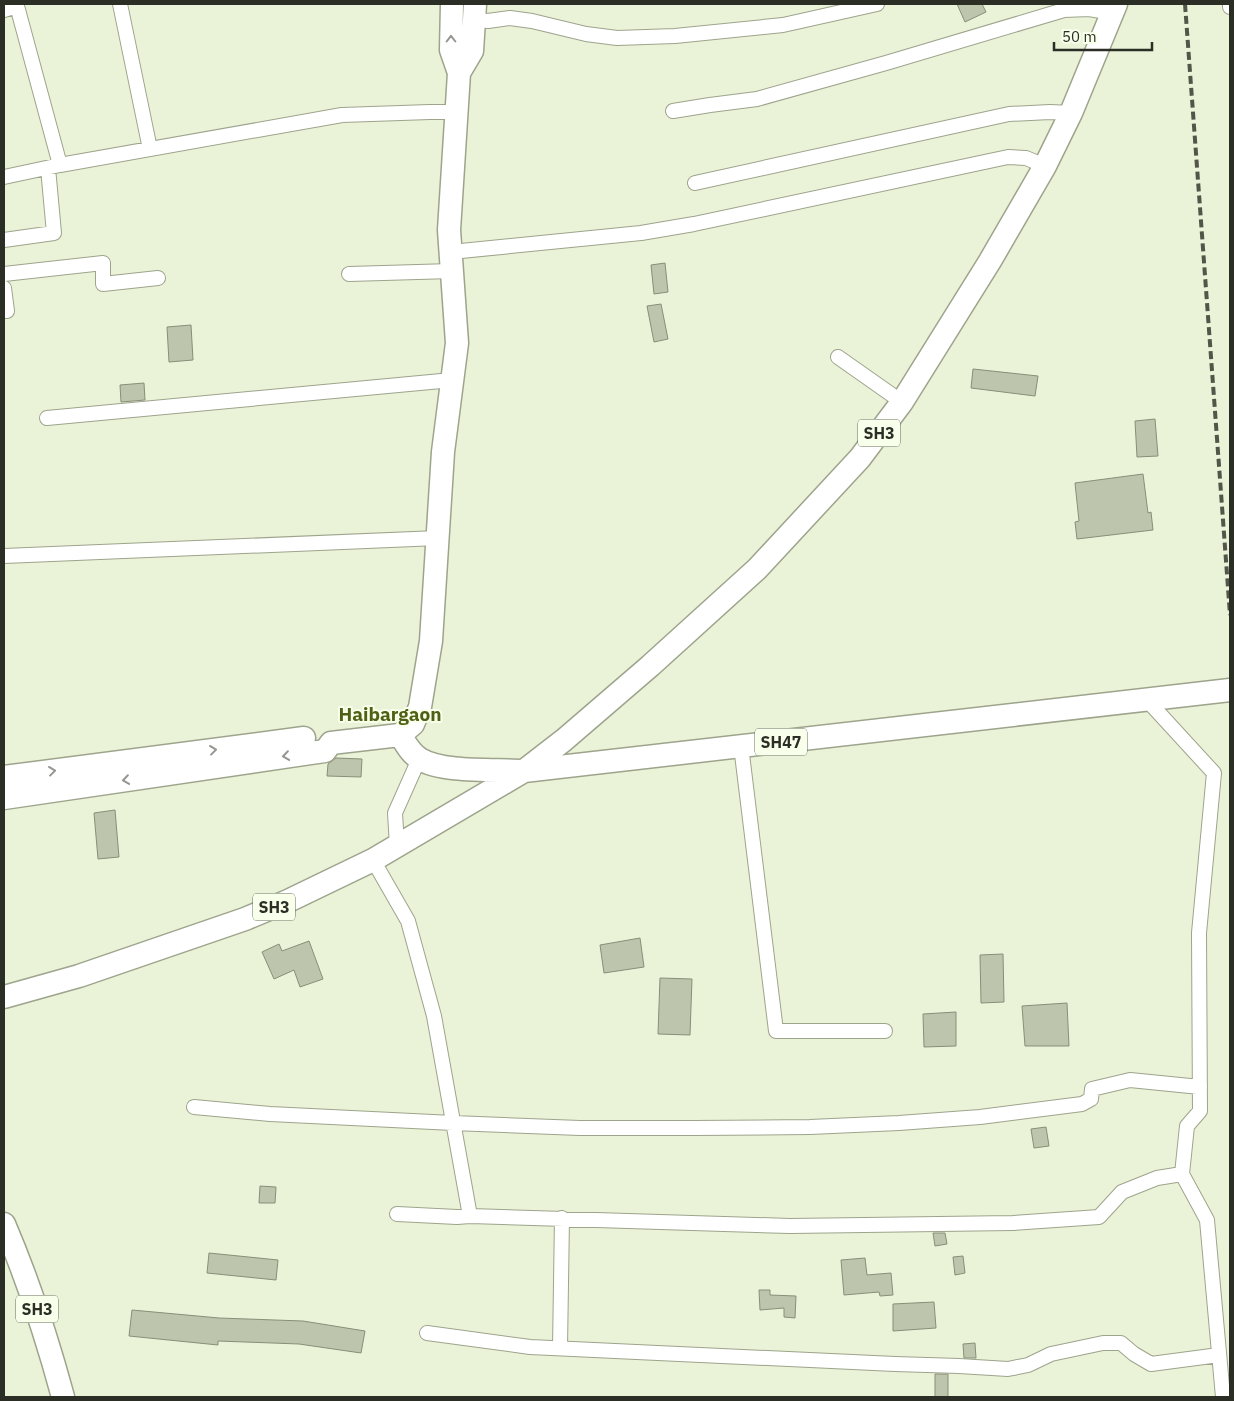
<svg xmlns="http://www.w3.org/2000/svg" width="1234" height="1401" font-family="'IBM Plex Sans',sans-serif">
  <rect width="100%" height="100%" fill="#eaf2d8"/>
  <path fill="#bdc5ac" stroke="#888f78" d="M957,4H982L986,12L965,22Z
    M665,263L668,292L654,294L651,265Z
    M661,304L668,339L654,342L647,306Z
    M191,325L193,360L169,362L167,327Z
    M973,369L1038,376L1035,396L971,388Z
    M144,383L145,400L121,402L120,385Z
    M1155,419L1158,456L1137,457L1135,421Z
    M1143,474L1148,513L1151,512L1153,530L1077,539L1075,522L1079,521L1075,483Z
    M336,758L362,759L361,777L327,776L328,764Z
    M115,810L119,857L98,859L94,813Z
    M640,938L644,967L604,973L600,945Z
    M309,941L323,979L300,987L294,970L274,979L262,952L279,944L282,951Z
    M1003,954L1004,1002L981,1003L980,955Z
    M660,978L692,979L690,1035L658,1034Z
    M1067,1003L1069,1046H1025L1022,1006Z
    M956,1012V1046L924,1047L923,1014Z
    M1046,1127L1049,1146L1034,1148L1031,1129Z
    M260,1186L276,1187L275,1203H259Z
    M933,1233H945L947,1244L935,1246Z
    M209,1253L278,1260L276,1280L207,1273Z
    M963,1256L965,1273L955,1275L953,1257Z
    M865,1258L867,1275L891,1273L893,1295L880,1296L879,1292L844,1295L841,1260Z
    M759,1290H770V1295L796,1296L795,1318L784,1317V1308L760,1310Z
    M934,1302L936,1328L893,1331V1304Z
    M132,1310L219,1318L303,1321L365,1331L361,1353L299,1344L218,1341V1345L129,1336Z
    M975,1343L976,1358H964L963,1344Z
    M935,1374H948V1397H935Z"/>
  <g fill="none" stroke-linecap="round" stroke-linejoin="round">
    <g stroke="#9da48c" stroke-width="16">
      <path id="minor" d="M120,4L150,149
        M1230,4V7
        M4,10L17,6L60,165
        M475,20L488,21L510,18L532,21L586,34L617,38L675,36L783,25L877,4
        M673,111L710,105L757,99L886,63L1064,10L1089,9L1113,13
        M4,177L60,165L342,115L430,112H457
        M695,183L1009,114L1050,112L1071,113
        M4,240L54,233L48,168
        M451,252L641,233L694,224L1008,157L1026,158L1045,166
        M4,274L103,263V284L158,278
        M349,274L452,271
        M4,288L7,311H4
        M838,357L902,402
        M47,418L452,380
        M4,556L438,538
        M741,746L776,1031H885
        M397,846L395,813L419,759
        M373,860L408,921L434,1016L470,1216L790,1226L1013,1223L1099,1217L1122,1192L1157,1178L1182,1174L1187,1126L1200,1111L1199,933L1214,773L1147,700
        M194,1107L270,1114L453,1123L580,1128H694L810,1127L899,1123L980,1117L1082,1104L1091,1099L1092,1089L1130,1080L1200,1087
        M1182,1174L1207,1220L1223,1397
        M397,1214L457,1217L470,1216
        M427,1333L530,1347L895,1364L959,1366L1008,1369L1028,1365L1051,1354L1103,1343H1121L1134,1354L1151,1364L1219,1355
        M560,1348L562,1218"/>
    </g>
    <g stroke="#9da48c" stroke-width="25">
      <path id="primary" d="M459,73L472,51L475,4
        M400,735C406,744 411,754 420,759C442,773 497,769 524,771L1230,690
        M4,777L304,738
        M4,798L325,751L331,743L400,735L413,724L420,707L431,641L443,452L457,343L449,230L459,73L451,50L452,4
        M4,997L79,976L245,919L288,901L373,860L524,771L564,740L650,666L757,569L860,458L902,402L990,261L1045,166L1071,113L1116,4
        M4,1224C28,1280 47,1338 63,1397"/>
    </g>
    <use href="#minor" stroke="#fff" stroke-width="14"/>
    <use href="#primary" stroke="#fff" stroke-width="22"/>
    <path stroke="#525649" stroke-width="4" stroke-dasharray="8 4" stroke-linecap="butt" d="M1185,4L1230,615"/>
  </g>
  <defs><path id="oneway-chevron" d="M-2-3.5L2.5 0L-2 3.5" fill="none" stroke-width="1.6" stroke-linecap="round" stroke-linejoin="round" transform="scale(1.25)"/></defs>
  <g stroke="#959692">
    <use href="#oneway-chevron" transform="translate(451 39) rotate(-90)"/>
    <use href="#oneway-chevron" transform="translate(213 750) rotate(-7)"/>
    <use href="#oneway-chevron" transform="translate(286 756) rotate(172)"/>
    <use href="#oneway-chevron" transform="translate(52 771) rotate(-7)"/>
    <use href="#oneway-chevron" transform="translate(126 780) rotate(172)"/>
  </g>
  <g text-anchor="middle" stroke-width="4" stroke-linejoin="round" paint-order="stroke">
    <g fill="#f8ffea" stroke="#686d60" stroke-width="1">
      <rect x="858" y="419.5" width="42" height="27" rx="4"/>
      <rect x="755" y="728.5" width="52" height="27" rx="4"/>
      <rect x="253" y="893.5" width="42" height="27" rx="4"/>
      <rect x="16" y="1295.5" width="42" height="27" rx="4"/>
    </g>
    <g font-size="16" font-weight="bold" fill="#2b2e25">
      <text x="879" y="439">SH3</text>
      <text x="781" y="748">SH47</text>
      <text x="274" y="913">SH3</text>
      <text x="37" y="1315">SH3</text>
    </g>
    <g font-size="19" font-weight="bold" fill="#4f6014" stroke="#f8ffea">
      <text x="390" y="721">Haibargaon</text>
    </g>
  </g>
  <rect width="1234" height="1401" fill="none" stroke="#2b2e25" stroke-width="10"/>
  <path d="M1054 42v8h98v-8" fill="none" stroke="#2b2e25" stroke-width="2.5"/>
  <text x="1062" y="42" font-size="15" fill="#2b2e25" stroke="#f8ffea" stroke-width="4" paint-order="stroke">50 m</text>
</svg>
